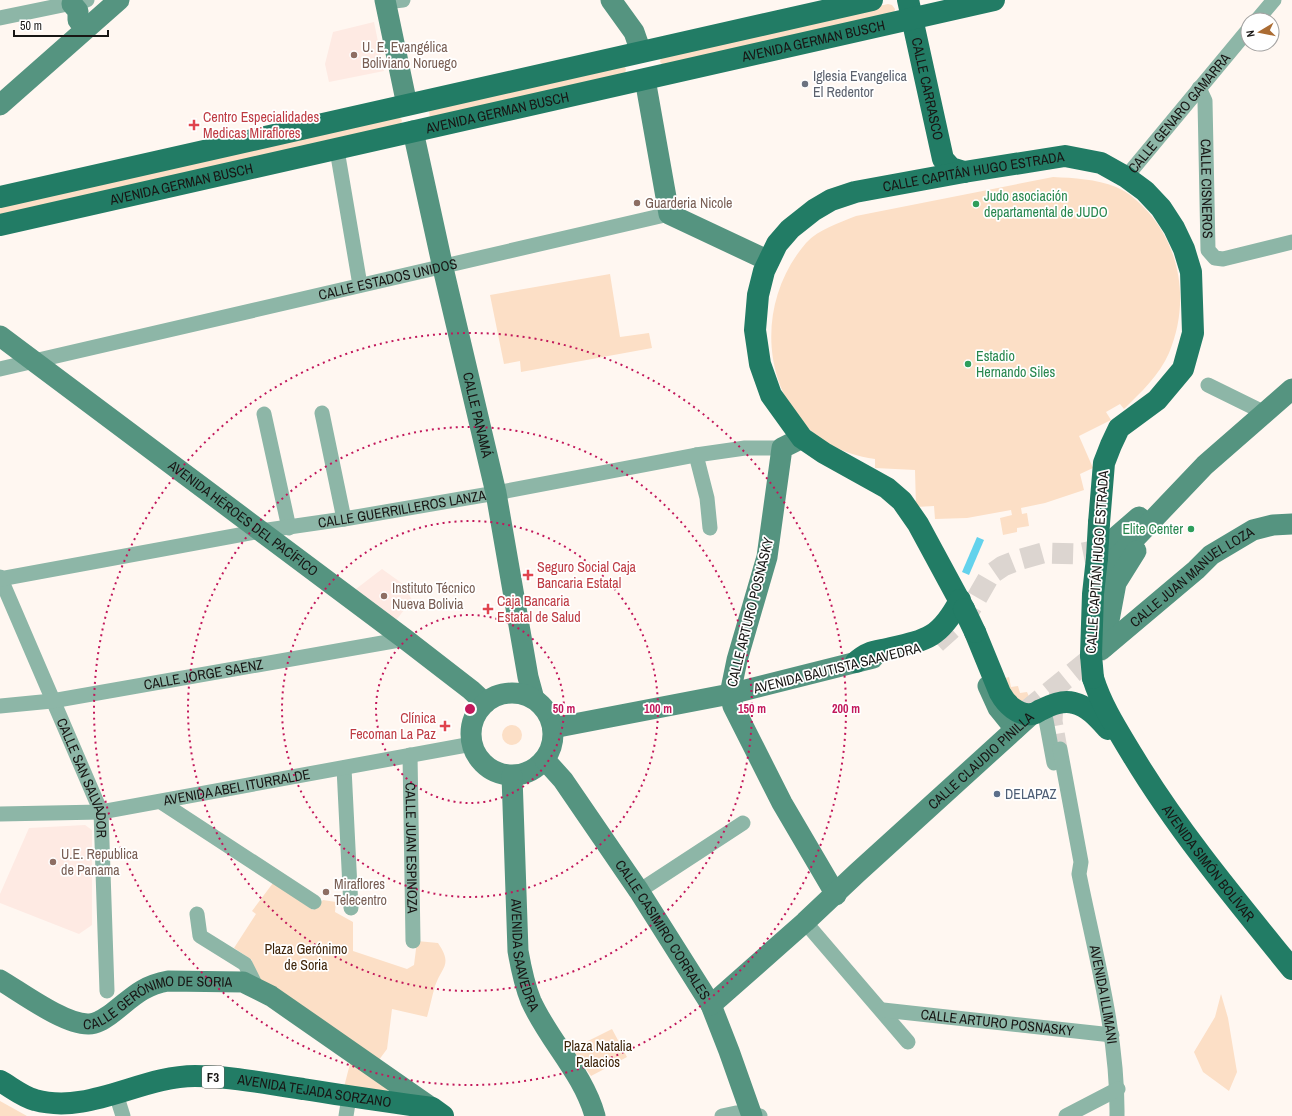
<svg xmlns="http://www.w3.org/2000/svg" width="1292" height="1116" font-family="'Archivo Narrow',sans-serif">
  <rect width="100%" height="100%" fill="#fff7f1"/>
  <path fill="#feeae3" d="M374,22L384,71L329,82L325,64L333,32Z
    M382,569L403,584L412,600L393,624L352,592Z
    M85,825L92,830V925L79,934L0,903V894L29,828Z"/>
  <path fill="#fcdfc6" d="M888,4L892,5L895,9L894,13L663,65L660,62L661,57L671,53Z
    M624,66L626,69L625,74L430,118L429,110Z
    M399,117L402,120L401,124L0,218V204Z
    M1053,177C1074,178 1096,179 1116,187C1129,192 1140,203 1149,213C1182,251 1189,306 1169,353C1159,376 1141,392 1124,409L1120,404L1106,412L1111,420L1079,436L1093,468L1080,474L1084,490L1045,503L1021,508L1022,514L1027,513L1029,526L1017,528V532L1003,535L1000,518L1012,515L1011,510L967,518L935,519L934,506L916,507L915,470L875,468V459C769,445 741,318 806,243C819,229 839,223 856,216Z
    M610,274L620,337L649,333L652,348L521,372L520,361L504,364L490,295Z
    M1009,677L1011,687L1018,686L1020,693L1027,692L1030,699L1046,697L1038,703L1020,705L1002,679Z
    M502 735a10 10 0 1 1 20 0a10 10 0 1 1-20 0Z
    M273,883L313,910L323,900L336,902L335,912L353,922V951L407,969L414,965L417,941L438,943C453,965 442,966 435,986C432,996 430,1007 427,1017L392,1009L387,1049L376,1064L267,990L252,965V960L234,948L256,914L252,911Z
    M1221,994L1228,1018L1237,1072L1229,1091L1203,1072L1194,1052L1215,1017Z
    M612,1029L627,1057L591,1076L572,1049Z
    M352,1056L394,1096L344,1087Z
    M0,1101L27,1116H0Z"/>
  <path fill="#63d2ec" d="M977,537L984,540L969,575L962,572Z"/>
  <g fill="none" stroke-linecap="round" stroke-linejoin="round">
    <path stroke="#dcd5d0" stroke-width="15" stroke-dasharray="15 8" stroke-linecap="butt" d="M1057,688L1055,721L1060,749"/>
    <path stroke="#dcd5d0" stroke-width="21" stroke-dasharray="21 10" stroke-linecap="butt" d="M936,643L967,615L990,575L1003,566L1018,560L1043,553L1078,554L1093,551L1109,543
      M1025,712L1101,650"/>
    <g stroke="#8db6a7" stroke-width="15">
      <path d="M385,2L403,0"/>
      <path d="M0,18L87,0"/>
      <path d="M1257,20L1274,0"/>
      <path id="s1" d="M1199,88L1205,101L1208,250L1215,258L1223,259L1292,242"/>
      <path d="M337,150L360,285"/>
      <path id="s2" d="M1126,177L1248,30"/>
      <path id="s3" d="M0,369L669,214"/>
      <path d="M1208,385L1265,413"/>
      <path d="M322,413L344,519"/>
      <path d="M264,414L289,528"/>
      <path d="M696,455L707,498L710,528"/>
      <path id="s4" d="M0,577L101,812L107,991"/>
      <path id="s5" d="M0,579L261,531L344,519L496,493L696,455L745,448H782"/>
      <path id="s6" d="M0,706L52,701L405,639"/>
      <path d="M1032,714L1041,715L1046,720L1054,763"/>
      <path id="s7" d="M1060,749L1081,862L1079,874C1095,954 1118,1034 1117,1116"/>
      <path id="s8" d="M410,755L413,941"/>
      <path d="M344,768L351,908"/>
      <path d="M161,802L314,902"/>
      <path id="s9" d="M0,814L101,812L472,744"/>
      <path d="M639,891L743,823"/>
      <path d="M197,914L200,936L245,964L258,990"/>
      <path d="M805,922L908,1042"/>
      <path id="s10" d="M883,1010L1112,1035"/>
      <path d="M116,1094L123,1116"/>
      <path d="M346,1116L349,1097"/>
      <path d="M722,1116L736,1113L760,1116"/>
      <path d="M1066,1116L1118,1089"/>
    </g>
    <g stroke="#559480" stroke-width="21">
      <path d="M385,0L407,105"/>
      <path d="M611,0L634,32L641,52"/>
      <path d="M72,4L78,11V20"/>
      <path d="M645,79L669,214L769,261"/>
      <path d="M0,105L119,0"/>
      <path id="s11" d="M413,131L443,268L496,493L528,677L534,699"/>
      <path id="s12" d="M0,336L405,639L471,690L485,703"/>
      <path d="M802,438L782,448L767,557L737,660L730,694L733,706L782,803L836,895"/>
      <path d="M1109,543L1139,517"/>
      <path d="M1094,592L1104,571L1205,465L1292,389"/>
      <path d="M1104,647L1116,583L1136,551"/>
      <path id="s13" d="M1101,650L1196,570L1211,555L1253,530L1273,525L1292,524"/>
      <path d="M988,686L998,708L1015,729"/>
      <circle cx="512" cy="734" r="41"/>
      <path d="M553,728L730,694L873,658"/>
      <path id="s14" d="M545,760L563,780L639,891L711,1005L729,1051L752,1116"/>
      <path id="s15" d="M512,776L518,951C521,968 524,984 531,1001C549,1041 583,1073 595,1116"/>
      <path id="s16" d="M0,980C22,993 65,1025 89,1024C97,1024 105,1018 111,1014C132,998 141,986 168,981L243,982L271,996L432,1108"/>
      <path id="s17" d="M711,1005L805,922L857,873L1032,714"/>
    </g>
    <g stroke="#227c65" stroke-width="22">
      <path id="s18" d="M908,0L943,159L951,168L964,172"/>
      <path d="M0,197L872,0"/>
      <path id="s19" d="M0,225L994,0"/>
      <path id="s20" d="M964,609L918,524L902,501L887,488L824,453L802,438L771,395L760,364L755,330L758,295L764,271L777,244L790,229L814,210L831,200L855,192L964,172L1065,156L1101,163L1126,177L1145,191L1161,208L1174,228L1184,249L1191,272L1193,333L1183,369L1157,400L1119,428L1111,445L1104,463L1099,523"/>
      <path d="M975,632L1000,693C1006,704 1018,716 1032,714C1035,714 1038,711 1041,710C1051,705 1062,700 1074,703C1088,706 1099,719 1108,729"/>
      <path d="M1091,655L1093,594L1097,558"/>
      <path d="M856,662C867,652 873,652 887,649C927,640 940,638 960,600"/>
      <path id="s21" d="M1093,678C1102,707 1118,731 1133,756C1179,832 1236,900 1292,969"/>
      <path id="s22" d="M0,1081C11,1087 23,1097 35,1100C89,1115 141,1076 195,1076C231,1076 267,1084 303,1089C346,1096 389,1102 432,1108L443,1116"/>
    </g>
    <path stroke="#227c65" stroke-width="22" d="M1097,558L1099,523
      M964,609L975,632
      M1091,655L1093,678"/>
  </g>
  <g fill="none" stroke="#c2185b" stroke-width="2" stroke-dasharray="2 4">
    <circle cx="470" cy="709" r="94"/>
    <circle cx="470" cy="709" r="188"/>
    <circle cx="470" cy="709" r="282"/>
    <circle cx="470" cy="709" r="376"/>
  </g>
  <g fill="#8d6e63" stroke="#fff" stroke-width="1.5">
    <circle cx="354" cy="55" r="4"/>
    <circle cx="637" cy="203" r="4"/>
    <circle cx="384" cy="596" r="4"/>
    <circle cx="53" cy="862" r="4"/>
    <circle cx="326" cy="892" r="4"/>
  </g>
  <circle fill="#6b7280" stroke="#fff" stroke-width="1.5" cx="805" cy="84" r="4"/>
  <g fill="#e0444e" stroke="#fff" stroke-width="1.5">
    <path d="M192 119h4v4h4v4h-4v4h-4v-4h-4v-4h4z"/>
    <path d="M526 569h4v4h4v4h-4v4h-4v-4h-4v-4h4z"/>
    <path d="M486 603h4v4h4v4h-4v4h-4v-4h-4v-4h4z"/>
    <path d="M443 720h4v4h4v4h-4v4h-4v-4h-4v-4h4z"/>
  </g>
  <g fill="#2e9e5b" stroke="#fff" stroke-width="1.5">
    <circle cx="976" cy="204" r="4"/>
    <circle cx="968" cy="364" r="4"/>
    <circle cx="1191" cy="529" r="4"/>
  </g>
  <circle fill="#5c6f8a" stroke="#fff" stroke-width="1.5" cx="997" cy="794" r="4"/>
  <g text-anchor="middle" stroke-width="3.5" stroke-linejoin="round" paint-order="stroke">
    <rect fill="#fff" stroke="#5d5c5a" stroke-width="1" x="202" y="1066" width="22" height="22" rx="3"/>
    <g font-size="13" font-weight="bold" fill="#181614">
      <text x="213" y="1082">F3</text>
    </g>
    <g font-size="14" fill="#181614" stroke="#fff">
      <text dy="5" stroke="none"><textPath href="#s19" startOffset="834">AVENIDA GERMAN BUSCH</textPath></text>
      <text dy="5" stroke="none"><textPath href="#s18" startOffset="91">CALLE CARRASCO</textPath></text>
      <text dy="5" stroke="none"><textPath href="#s19" startOffset="510">AVENIDA GERMAN BUSCH</textPath></text>
      <text dy="5" stroke="none"><textPath href="#s2" startOffset="83">CALLE GENARO GAMARRA</textPath></text>
      <text dy="5" stroke="none"><textPath href="#s20" startOffset="669">CALLE CAPITÁN HUGO ESTRADA</textPath></text>
      <text dy="5" stroke="none"><textPath href="#s19" startOffset="186">AVENIDA GERMAN BUSCH</textPath></text>
      <text dy="5" stroke="none"><textPath href="#s1" startOffset="102">CALLE CISNEROS</textPath></text>
      <text dy="5" stroke="none"><textPath href="#s3" startOffset="398">CALLE ESTADOS UNIDOS</textPath></text>
      <text dy="5" stroke="none"><textPath href="#s11" startOffset="291">CALLE PANAMÁ</textPath></text>
      <text dy="5" stroke="none"><textPath href="#s5" startOffset="408">CALLE GUERRILLEROS LANZA</textPath></text>
      <text dy="5" stroke="none"><textPath href="#s12" startOffset="304">AVENIDA HÉROES DEL PACÍFICO</textPath></text>
      <text transform="translate(1097 562) rotate(-86)" y="5">CALLE CAPITÁN HUGO ESTRADA</text>
      <text dy="5" stroke="none"><textPath href="#s13" startOffset="117">CALLE JUAN MANUEL LOZA</textPath></text>
      <text transform="translate(750 612) rotate(-76)" y="5">CALLE ARTURO POSNASKY</text>
      <text transform="translate(837 668) rotate(-14)" y="5">AVENIDA BAUTISTA SAAVEDRA</text>
      <text dy="5" stroke="none"><textPath href="#s6" startOffset="206">CALLE JORGE SAENZ</textPath></text>
      <text dy="5" stroke="none"><textPath href="#s17" startOffset="364">CALLE CLAUDIO PINILLA</textPath></text>
      <text dy="5" stroke="none"><textPath href="#s4" startOffset="218">CALLE SAN SALVADOR</textPath></text>
      <text dy="5" stroke="none"><textPath href="#s9" startOffset="239">AVENIDA ABEL ITURRALDE</textPath></text>
      <text dy="5" stroke="none"><textPath href="#s8" startOffset="93">CALLE JUAN ESPINOZA</textPath></text>
      <text dy="5" stroke="none"><textPath href="#s21" startOffset="219">AVENIDA SIMÓN BOLÍVAR</textPath></text>
      <text dy="5" stroke="none"><textPath href="#s14" startOffset="207">CALLE CASIMIRO CORRALES</textPath></text>
      <text dy="5" stroke="none"><textPath href="#s15" startOffset="180">AVENIDA SAAVEDRA</textPath></text>
      <text dy="5" stroke="none"><textPath href="#s7" startOffset="250">AVENIDA ILLIMANI</textPath></text>
      <text dy="5" stroke="none"><textPath href="#s16" startOffset="175">CALLE GERÓNIMO DE SORIA</textPath></text>
      <text dy="5" stroke="none"><textPath href="#s10" startOffset="115">CALLE ARTURO POSNASKY</textPath></text>
      <text dy="5" stroke="none"><textPath href="#s22" startOffset="324">AVENIDA TEJADA SORZANO</textPath></text>
    </g>
    <g font-size="14" fill="#785e54" stroke="#fff" text-anchor="start">
      <text x="362" y="52">U. E. Evangélica<tspan x="362" dy="16">Boliviano Noruego</tspan></text>
      <text x="645" y="208">Guarderia Nicole</text>
      <text x="392" y="593">Instituto Técnico<tspan x="392" dy="16">Nueva Bolivia</tspan></text>
      <text x="61" y="859">U.E. Republica<tspan x="61" dy="16">de Panama</tspan></text>
      <text x="334" y="889">Miraflores<tspan x="334" dy="16">Telecentro</tspan></text>
    </g>
    <g font-size="14" fill="#5b616d" stroke="#fff" text-anchor="start">
      <text x="813" y="81">Iglesia Evangelica<tspan x="813" dy="16">El Redentor</tspan></text>
    </g>
    <g font-size="14" fill="#be3a42" stroke="#fff" text-anchor="start">
      <text x="203" y="122">Centro Especialidades<tspan x="203" dy="16">Medicas Miraflores</tspan></text>
      <text x="537" y="572">Seguro Social Caja<tspan x="537" dy="16">Bancaria Estatal</tspan></text>
      <text x="497" y="606">Caja Bancaria<tspan x="497" dy="16">Estatal de Salud</tspan></text>
      <text x="436" y="723" text-anchor="end">Clínica<tspan x="436" dy="16">Fecoman La Paz</tspan></text>
    </g>
    <g font-size="14" fill="#27864d" stroke="#fff" text-anchor="start">
      <text x="984" y="201">Judo asociación<tspan x="984" dy="16">departamental de JUDO</tspan></text>
      <text x="976" y="361">Estadio<tspan x="976" dy="16">Hernando Siles</tspan></text>
      <text x="1183" y="534" text-anchor="end">Elite Center</text>
    </g>
    <g font-size="14" fill="#4e5e75" stroke="#fff" text-anchor="start">
      <text x="1005" y="799">DELAPAZ</text>
    </g>
    <g font-size="14" fill="#3e2409" stroke="#fff">
      <text x="306" y="954">Plaza Gerónimo<tspan x="306" dy="16">de Soria</tspan></text>
      <text x="598" y="1051">Plaza Natalia<tspan x="598" dy="16">Palacios</tspan></text>
    </g>
  </g>
  <circle cx="470" cy="709" r="6" fill="#c2185b" stroke="#fff" stroke-width="2"/>
  <g font-size="12" text-anchor="middle" font-weight="bold" fill="#c2185b" stroke="#fff" stroke-width="3.5" stroke-linejoin="round" paint-order="stroke">
    <text x="564" y="713">50 m</text>
    <text x="658" y="713">100 m</text>
    <text x="752" y="713">150 m</text>
    <text x="846" y="713">200 m</text>
  </g>
  <g transform="translate(1260 32) rotate(260)"><circle r="19" fill="#ffffff" stroke="#a3a2a1"/>
  <path d="M0-3L7 15L0 10L-7 15Z" fill="#ab6c33"/>
  <text y="-6" font-size="11" font-weight="bold" text-anchor="middle" fill="#181614">N</text>
  </g>
  <path d="M14 30v6h94v-6" fill="none" stroke="#181614" stroke-width="2"/>
  <text x="20" y="30" font-size="12" fill="#181614" stroke="#ffffff" stroke-width="3" paint-order="stroke">50 m</text>
</svg>
